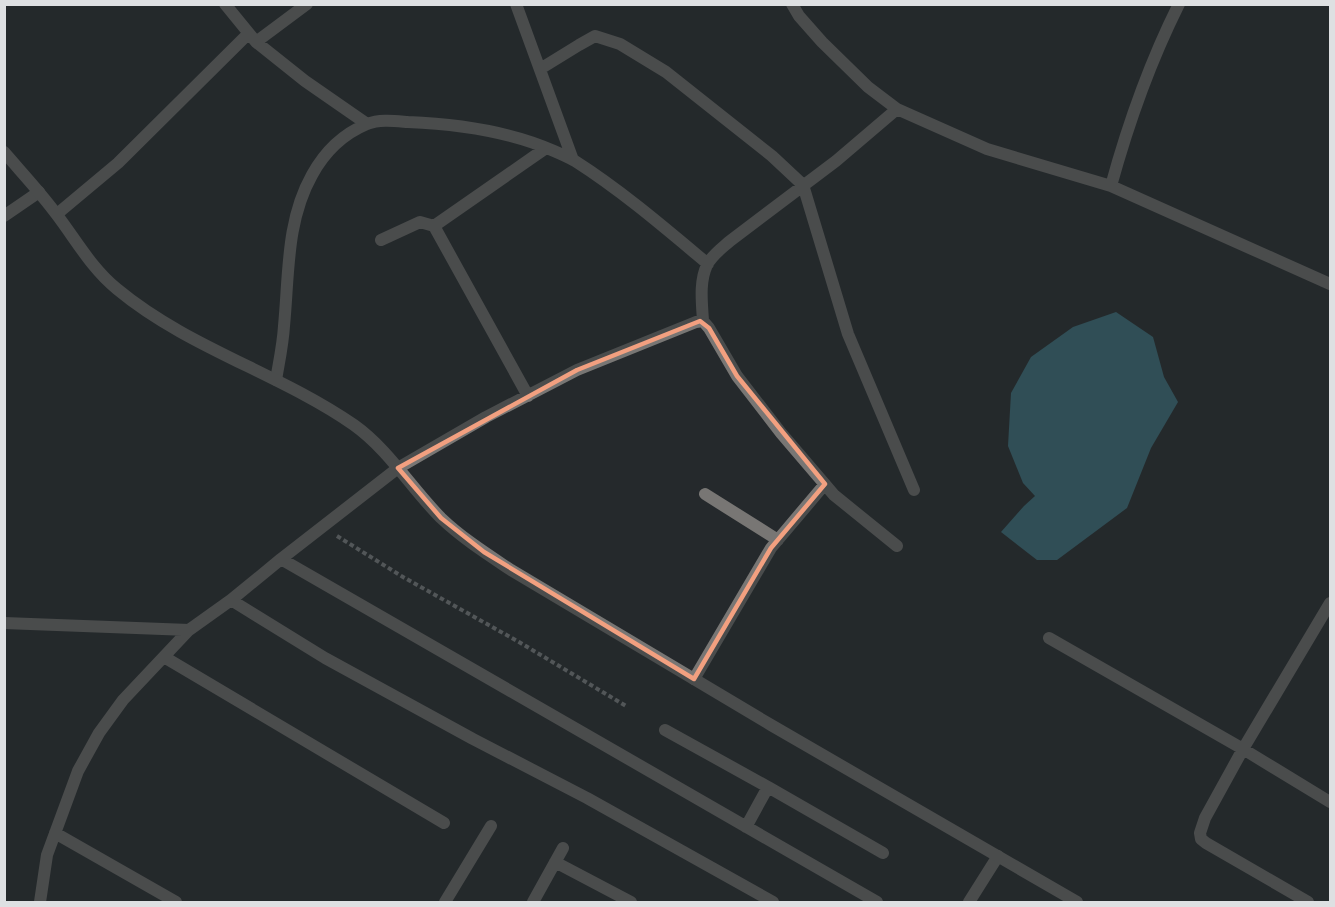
<svg xmlns="http://www.w3.org/2000/svg" width="1335" height="907" font-family="'Titillium Web',sans-serif">
  <rect width="100%" height="100%" fill="#25292c"/>
  <path fill="#3e7a89" d="M1116,312L1153,337L1164,377L1178,402L1151,448L1127,508L1057,560H1037L1001,532L1024,506L1035,496L1023,483L1008,446L1011,393L1031,357L1073,327Z"/>
  <g fill="none" stroke-linecap="round" stroke-linejoin="round">
    <path stroke="#898c8e" stroke-width="4" stroke-dasharray="4.5 3" stroke-linecap="butt" d="M337,536L403,577L519,642L626,706"/>
    <path stroke="#787674" stroke-width="12" d="M225,4L256,42L305,81L367,124
      M516,4L573,160
      M792,4L799,16L822,42L868,87L897,109L987,149L1111,186L1330,284
      M256,42L307,4
      M540,69L579,45L595,36L620,44L666,72L772,156L803,185L848,334L914,490
      M1111,186C1128,124 1150,62 1179,4
      M57,214L118,163L248,34
      M4,216L39,192
      M434,226L528,396
      M381,240L420,222L434,226L546,148
      M703,321C702,303 699,282 707,265C712,255 722,248 730,241L836,161L897,109
      M276,380C279,362 283,344 284,326C289,275 286,221 312,175C324,153 343,134 367,124C380,119 395,121 408,122C457,124 509,131 554,151C561,154 568,157 575,161C622,191 665,228 708,264
      M705,494L778,540
      M281,559L877,902
      M231,600L325,658L473,739L587,798L773,902
      M4,623L189,630
      M1049,638L1243,749L1330,802
      M164,657L444,823
      M694,679L771,548L825,484
      M665,730L768,787
      M746,827L768,787L883,853
      M55,833L176,902
      M555,862L631,902
      M40,902L47,855L78,771L99,733L123,700L189,630L231,600L281,559L398,468L486,417L577,370L696,322L703,321L709,328L737,376L781,433L834,495L897,546
      M445,902L491,826
      M533,902L563,848
      M969,902L998,856
      M1308,902L1206,843L1201,839L1200,833L1205,818L1243,749L1330,603"/>
    <path stroke="#787674" stroke-width="12" d="M4,152C22,173 41,193 57,215C76,240 92,269 117,289C188,348 279,373 354,425C389,450 411,488 441,518C462,538 487,554 511,570L771,725L1077,902"/>
  </g>
  <path d="M0 0H1335V907H0ZM700,321L709,328L737,376L825,484L771,548L694,679L484,552L441,518L398,468L577,370Z" fill="#25292c" fill-opacity=".55" fill-rule="evenodd"/>
  <path fill="none" stroke="#f2a080" stroke-width="4.5" stroke-linejoin="round" d="M700,321L709,328L737,376L825,484L771,548L694,679L484,552L441,518L398,468L577,370Z"/>
  <rect width="1335" height="907" fill="none" stroke="#dee0e2" stroke-width="12"/>
</svg>
